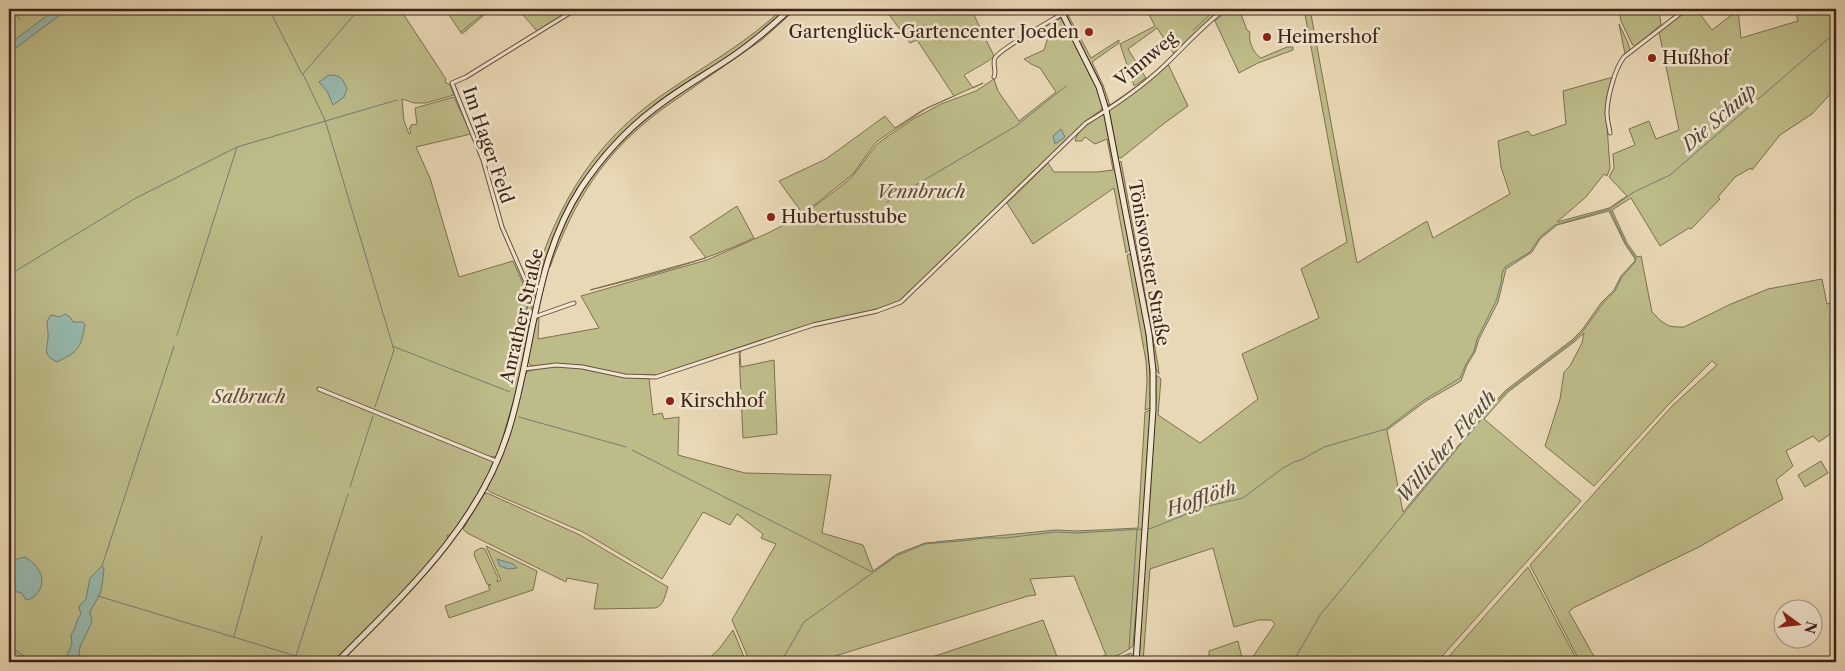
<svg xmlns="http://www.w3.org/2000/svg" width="1845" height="671" font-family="'Libre Caslon Text',serif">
  <rect width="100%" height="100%" fill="#e9d8b5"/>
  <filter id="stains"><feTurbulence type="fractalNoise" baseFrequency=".004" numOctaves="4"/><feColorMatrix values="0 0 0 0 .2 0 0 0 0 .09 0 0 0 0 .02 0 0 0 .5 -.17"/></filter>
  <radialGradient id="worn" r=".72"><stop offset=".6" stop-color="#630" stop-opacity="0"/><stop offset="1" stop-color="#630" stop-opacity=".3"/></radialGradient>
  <path fill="#bdbc89" stroke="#7d7051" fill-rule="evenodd" d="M9,9H400L446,79L445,82L450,85L454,95L426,103H414L402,99L404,121L409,134L411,133L409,128L411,127V125L417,124L415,108L454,97L471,134L416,147L430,178L459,277L513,261L529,297L526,313L532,287L535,290L519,382L497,457L488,456L493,461V464L479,494L453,535H447L448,542L403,592L332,662H28L9,648Z
    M445,9H491L462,34Z
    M518,9H556L562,16L537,31Z
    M782,9H787L757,36L619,137C580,179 554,226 538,281L533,284C559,198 598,136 674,87C711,62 750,40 782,9Z
    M794,9H796L763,39L661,110C603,154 575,199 550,267L548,263L564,223L584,187L606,158L620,142L655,111L762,37Z
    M885,9H971L994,56C989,62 972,70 964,75L973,88L983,83L927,108L876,142L853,174L817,203L802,213L779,181L826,159L885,116L895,128L921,111L954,96L917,40L910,43Z
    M1146,9H1222L1174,54L1157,28L1128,49L1146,78L1134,86L1120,44L1155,26Z
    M1229,9H1239L1247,30L1250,32C1248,41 1253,53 1261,58L1287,47H1293V50L1258,63L1239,73L1215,21Z
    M1304,9H1310L1357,263L1427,221L1433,238L1510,194L1501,167L1498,141L1528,131L1532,136L1566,124L1563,91L1613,77L1606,112L1610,168L1607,176L1604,174L1586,197L1557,222L1609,208L1627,196L1609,177L1614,168L1613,154L1635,145L1629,129L1649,121L1656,139L1679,130L1659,32L1689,9H1696L1712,30L1738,10L1741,38L1798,21L1795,9H1836V88L1812,114L1780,135L1752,170L1751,168L1735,177L1718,197L1720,199L1691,229L1689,228L1660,246L1631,198L1612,210L1627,243L1637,257L1641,256L1652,312L1661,321L1669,326L1677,327H1684L1731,304L1768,289L1822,279L1827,304L1836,302V430L1819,442L1813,436L1786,451L1793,466L1776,480L1783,499L1699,547L1573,608L1569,612L1592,653L1599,662H1580L1530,565L1672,406L1717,365L1712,361L1668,405L1594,486L1545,446L1560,399L1564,372L1570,366L1582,343L1584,333L1574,342L1508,392L1484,419L1581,501L1437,662H1247L1252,658L1275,624L1271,620H1259L1234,627L1213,548L1150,569L1143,662H1139L1147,531H1143L1133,646C1122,655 1104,662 1090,662L1106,655L1074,576L1030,579L1036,595L1028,596L816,662H750L732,620L776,544L761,538L763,534L737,514L730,525L703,512L662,579L583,532L490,492L487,489L511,431L525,375L528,371L534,370V366L530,365L528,361L535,321L539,318L538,339L599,328L581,296L707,260L768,233L803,215L840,187L852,177L877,144L913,119L941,104L976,91L994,79L998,91L1019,121L1056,92L1040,68L1031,64L1024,59L1044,50L1050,31L1045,26L1061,18L1063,19L1094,81L1103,104L1102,109L1083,124L902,300L877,309L808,325L658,375H624L623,377L649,378L653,415L662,413L664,419L679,417L678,455L745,473L831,475L822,533L863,545L873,571L897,554L925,543L1056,530L1077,531L1138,528L1145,412L1151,410L1147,528L1156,399V376H1158L1161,379L1158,415L1200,443L1258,399L1242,354L1319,318L1301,269L1347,242ZM1609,211L1625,244L1635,259V261L1621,276L1614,290L1601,303L1582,330L1572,340L1506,390L1493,404L1403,512L1387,430L1426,401L1461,381L1467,365L1475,352L1479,339L1498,302L1506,269L1532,252L1540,239L1557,225Z
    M1623,9H1659L1661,25L1635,46L1632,44L1621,21L1619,10Z
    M1067,13L1091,58L1119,40V43L1092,62L1103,85L1110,105L1107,104L1098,78L1066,16Z
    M1619,24L1628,43L1630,50L1625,54Z
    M1168,64L1188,106L1166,122L1121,158L1118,157L1109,110Z
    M1104,115L1106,117L1130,249L1126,253L1114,188L1033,244L1007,203L1048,163L1054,172H1097L1113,170L1107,139L1095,144L1085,137L1082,141H1075C1077,130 1093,119 1104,115Z
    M1121,161L1158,365L1159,374L1155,368L1151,335L1119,163Z
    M737,206L754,238C701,263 647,276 590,290L706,258L690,237Z
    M1129,254L1132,256C1142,307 1152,356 1151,408L1145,410L1147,381L1146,361L1127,255Z
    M742,350L740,354L741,367L774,360L777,434L743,438L739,351Z
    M1821,461L1828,473L1805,487L1798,475Z
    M487,493L580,535L668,587C665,595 664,606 655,608L594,609L598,584L567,578L566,582L467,533L463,529L484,494Z
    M486,546L537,571L533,590L449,618L445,606L490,590L488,586L491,585L487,584L474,555L475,551L481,548L485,549L498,578L497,582L501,580Z
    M1528,567L1578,662H1444Z
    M1043,620L1059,662H917Z
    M733,630L746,662H705L719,649Z
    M1238,641L1243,662H1209V651Z
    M1131,653L1133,656V662H1107Z"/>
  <path fill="#97b9ae" stroke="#737d72" d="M56,9H68L9,53V44Z
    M329,75C341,75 343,79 347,89L344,97L333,105L327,91L319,82Z
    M1061,129L1065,137L1055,144L1053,136Z
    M65,314L70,317L73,322H83L85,325C81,348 78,352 57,362C40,354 49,347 48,334C48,329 47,325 47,321L51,315L60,317Z
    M25,557C37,564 47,577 39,591C35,596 33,599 26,600L22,593L14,591L9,593V561Z
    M497,559L513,564L517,568L508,569L500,566Z
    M102,566L104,569L102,586L100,594L90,612L92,622L80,647L78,662H64L72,644L71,635C76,629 76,619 81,614L79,608L80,605L86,599L90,578Z"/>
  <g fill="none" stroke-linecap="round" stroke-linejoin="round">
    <path stroke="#737d72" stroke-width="1" d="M12,9L20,20
      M269,9L302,74
      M359,9L303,74L325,120L394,350L375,407
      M1193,30L1216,9
      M461,32L489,9
      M887,202L1016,126L1066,86
      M9,275L136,198L237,147
      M177,335L237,147L397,100
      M392,346L510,392
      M519,417L626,447
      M632,450L872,572
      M350,487L373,416
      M1147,529L1152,528L1204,507L1243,498L1283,468L1294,462L1301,460L1324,447L1386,429L1424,400L1460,378L1466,364L1474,351L1477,339L1496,301L1501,283L1502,273L1505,267L1530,252L1540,237L1555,225L1610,209L1634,192L1670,175L1836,32
      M102,566L174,346
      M98,596L296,656
      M234,636L262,536
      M9,645L32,662
      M1129,649L1137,530
      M294,662L348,494
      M781,662L804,622L896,556L925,544L971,540L984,538H1005L1055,532L1077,533L1143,529
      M1128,662L1129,654
      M1293,662L1320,615L1335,597L1493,405L1506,392L1573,341L1583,331L1604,302L1615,291L1622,277L1635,262L1636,258L1626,244L1610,210"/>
    <g stroke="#685140" stroke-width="5">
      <path id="street" d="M994,77C997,71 992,64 995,58C999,49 1059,16 1071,9
        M1610,133C1609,126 1607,120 1607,113C1607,98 1615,68 1624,57L1686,9
        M539,287L526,282L502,227L483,160L452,83L466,77L576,9
        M534,317L574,303
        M524,369L556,365L582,367L625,376L656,377L813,325L877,311L901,302L1086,123C1111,108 1144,85 1165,65C1185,46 1203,25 1225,9
        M319,389L496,461"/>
    </g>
    <g stroke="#3d2419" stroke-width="7">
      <path id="secondary" d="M1060,9L1099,87L1106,110L1149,334L1153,371V409L1136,662
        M337,662C405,593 478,527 508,432C534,350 533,262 581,188C601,158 625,131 654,109C680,88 709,73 736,54C756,40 773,25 790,9"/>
    </g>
    <use href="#street" stroke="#f1e6cf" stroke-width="3"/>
    <use href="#secondary" stroke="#f1e6cf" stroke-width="5"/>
  </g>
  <g fill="#8f2418" stroke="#f1e6cf" stroke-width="2">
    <circle cx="1089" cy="32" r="5"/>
    <circle cx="1267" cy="37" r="5"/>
    <circle cx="1652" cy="58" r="5"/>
    <circle cx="771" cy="217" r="5"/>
    <circle cx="670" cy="401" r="5"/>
  </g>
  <g text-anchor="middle" stroke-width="5" stroke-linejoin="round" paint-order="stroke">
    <g font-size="18" fill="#3d2419" stroke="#f1e6cf" text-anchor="start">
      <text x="1079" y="38" text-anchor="end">Gartenglück-Gartencenter Joeden</text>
      <text x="1277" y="43">Heimershof</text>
      <text x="1662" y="64">Hußhof</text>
      <text x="781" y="223">Hubertusstube</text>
      <text x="680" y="407">Kirschhof</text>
    </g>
    <g font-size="18" fill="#3d2419" stroke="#f1e6cf">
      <text transform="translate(1146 59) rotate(-40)" y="6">Vinnweg</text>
      <text transform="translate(488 145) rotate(71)" y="6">Im Hager Feld</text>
      <text transform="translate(1149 263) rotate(80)" y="6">Tönisvorster Straße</text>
      <text transform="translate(522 316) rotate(-77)" y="6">Anrather Straße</text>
    </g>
    <g font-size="18" font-style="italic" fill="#5d4a35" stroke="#f1e6cf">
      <text x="921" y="198">Vennbruch</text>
      <text x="249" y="403">Salbruch</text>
    </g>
    <g font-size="19" font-style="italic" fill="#54493e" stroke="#f1e6cf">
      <text transform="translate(1719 117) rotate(-41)" y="7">Die Schuip</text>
      <text transform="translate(1446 446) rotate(-49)" y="7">Willicher Fleuth</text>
      <text transform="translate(1201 498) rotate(-19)" y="7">Hofflöth</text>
    </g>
  </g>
  <rect width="1845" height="671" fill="none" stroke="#e9d8b5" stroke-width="30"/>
  <rect x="10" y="10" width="1825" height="651" fill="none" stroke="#3d2419" stroke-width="2.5"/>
  <rect x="15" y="15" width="1815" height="641" fill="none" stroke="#3d2419"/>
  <g transform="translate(1798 624) rotate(105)"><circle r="24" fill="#f1e6cf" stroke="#a99886"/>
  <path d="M0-4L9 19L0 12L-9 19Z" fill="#8f2418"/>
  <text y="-8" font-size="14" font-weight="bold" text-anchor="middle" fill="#3d2419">N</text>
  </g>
  <rect width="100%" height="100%" filter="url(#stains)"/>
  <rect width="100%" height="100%" fill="url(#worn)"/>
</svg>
